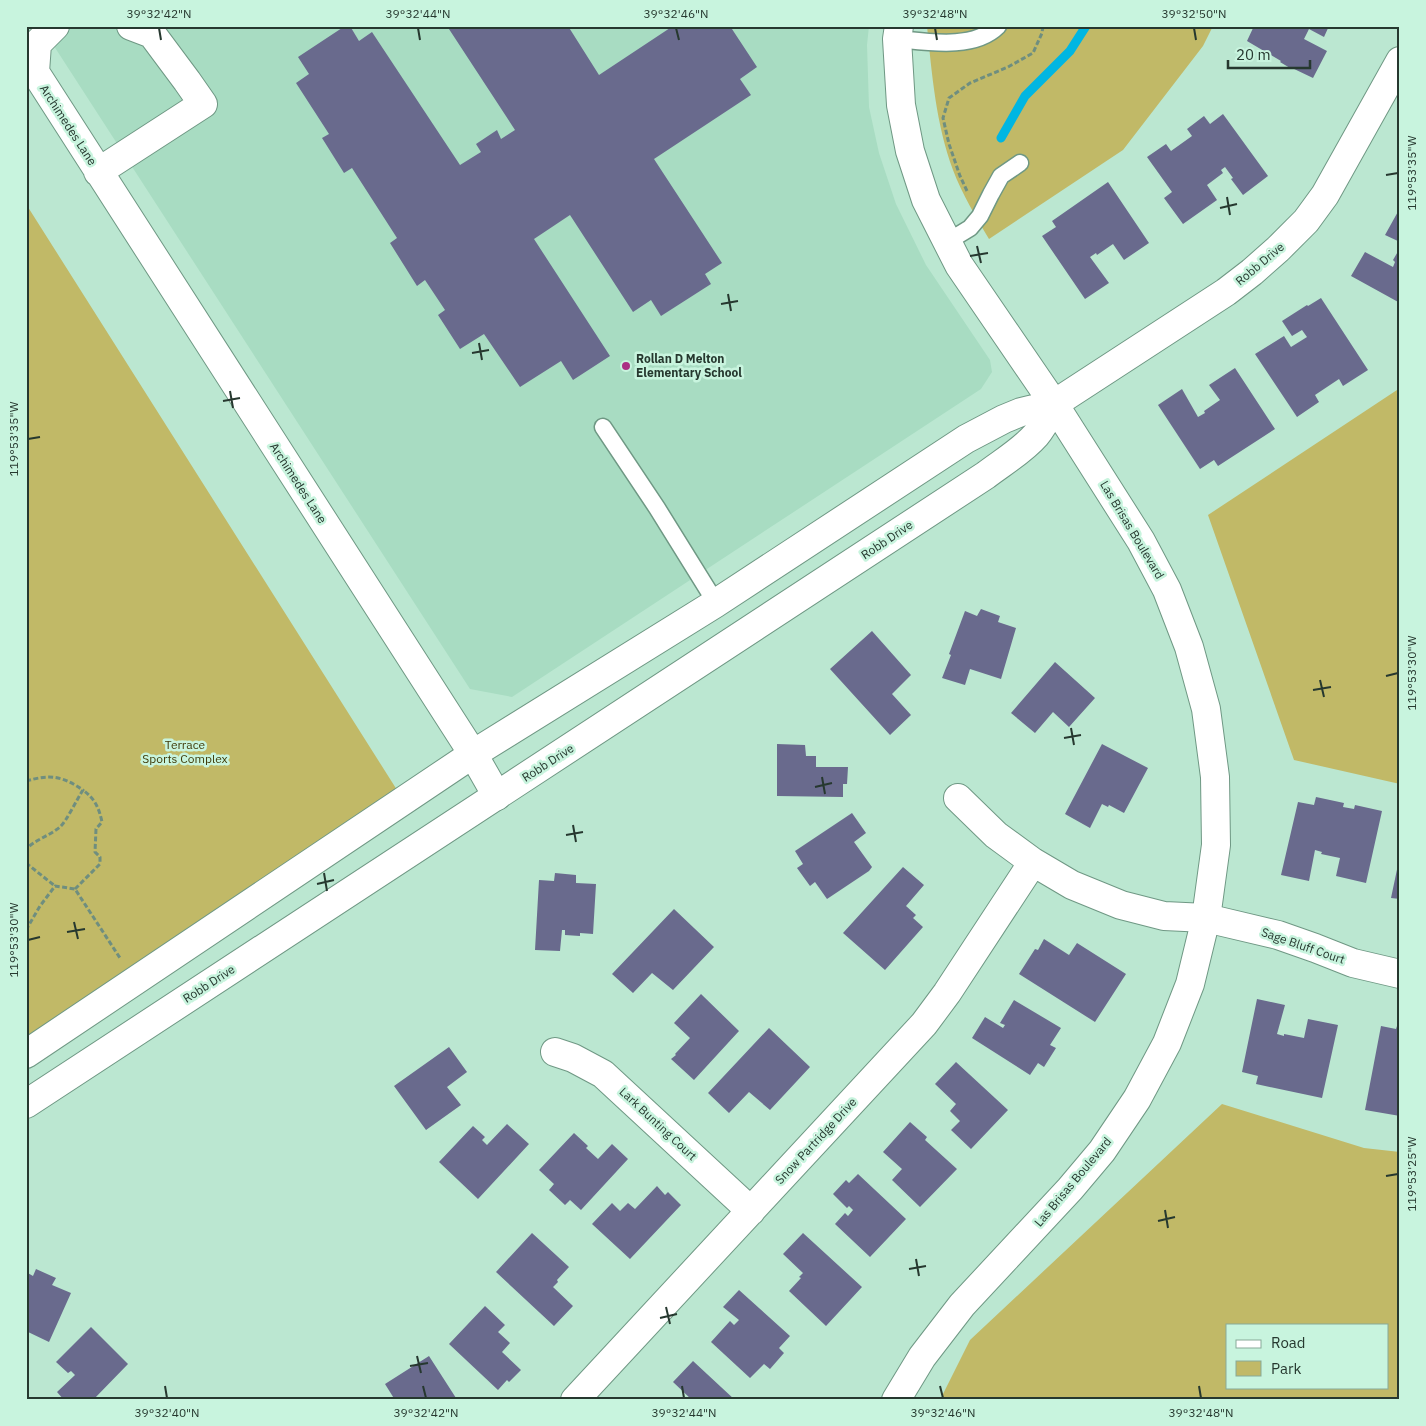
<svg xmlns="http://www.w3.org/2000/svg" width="1426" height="1426" font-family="'IBM Plex Sans',sans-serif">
  <rect width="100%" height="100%" fill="#bbe7d1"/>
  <path fill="#a8dcc2" d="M41,26H869L867,45L869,107L879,153L896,204L926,265L990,360L992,372L981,389L512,697L470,689Z"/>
  <path fill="#c1b967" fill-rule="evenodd" d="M927,26H1213L1203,46L1123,150L989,239C976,217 962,194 953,170C936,124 932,75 927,26Z
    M26,204L404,801L26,1040Z
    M1400,388V784L1294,760L1208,515Z
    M1222,1104L1364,1148L1400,1152V1400H940L970,1340ZM1227,1325H1387V1387H1227Z"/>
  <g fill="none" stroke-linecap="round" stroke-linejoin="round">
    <path stroke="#00b6e2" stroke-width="9" d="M1001,138L1025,96L1070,51L1086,26"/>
  </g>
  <path fill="#696a8d" d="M345,26H350L359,41L372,32L460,165L481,152L476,144L497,130L501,139L515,130L447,26H568L599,75L673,26H730L757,67L740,79L751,95L654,159L722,263L705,274L711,284L661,316L651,300L633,312L570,215L534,239L610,356L573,380L561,361L520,387L484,334L460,349L438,315L445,310L425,280L417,286L390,243L397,238L352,168L344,173L322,138L329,134L296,83L309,74L298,57Z
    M1254,26H1329L1324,37L1309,29L1304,39L1327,51L1313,78L1290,67V68L1280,62L1281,61L1247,41Z
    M1223,114L1268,176L1243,195L1231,179L1233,178L1225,167L1221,170L1223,173L1207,185L1217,200L1183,224L1164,198L1172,192L1147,157L1166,144L1171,151L1192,136L1187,129L1204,116L1210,124Z
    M1108,182L1149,243L1124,260L1113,244L1097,255L1096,253L1090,257L1109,283L1085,299L1042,236L1056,227L1052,221Z
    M1400,208V242L1385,235Z
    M1400,248V303L1351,276L1365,252L1393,267L1395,262L1393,260Z
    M1321,298L1368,370L1343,386L1339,379L1315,395L1319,402L1297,417L1255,354L1284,336L1291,347L1307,337L1302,330L1292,336L1282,321L1307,305L1308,306Z
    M1235,368L1275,429L1218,466L1214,460L1200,469L1158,405L1182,389L1198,417L1205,413L1204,411L1220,400L1209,385Z
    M981,609L1000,616L998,622L1016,628L1001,679L970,669L965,685L942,678L951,655L949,654L965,611L977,616Z
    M872,631L911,675L892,694L911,715L890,735L830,669Z
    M1055,662L1095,698L1069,727L1053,712L1035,733L1011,713Z
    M777,744L805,745L806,756H816V767H848L847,784H843V797L777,796Z
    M1102,744L1148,768L1124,813L1109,805L1108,807L1102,804L1090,828L1065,814Z
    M1316,797L1344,803L1343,807L1354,809L1355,805L1382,811L1366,883L1336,876L1340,858L1321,854L1322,852L1315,850L1309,881L1281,875L1298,802L1314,805Z
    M852,813L866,833L854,842L872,867L869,871L827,899L815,882L810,886L797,868L803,864L795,851Z
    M1399,860H1400V899L1391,898Z
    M903,867L924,885L906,906L916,915L913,918L923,927L885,970L843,933Z
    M555,873L576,875V883L596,884L593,934L580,933V936L565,935V930H562L560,951L535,950L539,880L554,881Z
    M674,909L714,947L673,990L652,973L633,993L612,974Z
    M1044,939L1069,955L1077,943L1126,974L1095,1022L1019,974L1035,949L1038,950Z
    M701,994L739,1031L694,1080L671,1059L676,1055L675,1054L690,1038L674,1023Z
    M1257,999L1285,1005L1277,1034L1284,1036V1034L1304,1038L1308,1019L1338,1025L1322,1098L1256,1084L1258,1076L1242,1072Z
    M1014,1000L1061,1028L1050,1045L1056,1048L1044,1067L1038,1063L1030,1075L972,1038L985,1017L1003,1028L1005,1025L1000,1023Z
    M1381,1026L1396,1029L1397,1026L1400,1027V1116L1365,1110Z
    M769,1028L810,1067L770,1110L749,1092L729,1113L708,1093Z
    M449,1047L467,1072L447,1087L461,1105L426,1130L394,1086Z
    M956,1062L1008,1110L971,1149L951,1130L960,1121L950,1111L956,1104L935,1084Z
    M910,1122L927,1137L925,1140L957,1169L920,1207L892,1180L902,1169L883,1152Z
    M507,1124L529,1144L478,1199L439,1162L473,1126L485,1137L482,1140L487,1145Z
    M574,1133L588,1146L586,1148L598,1159L612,1144L628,1159L581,1210L570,1200L565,1205L549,1190L554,1184L539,1170Z
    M858,1174L906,1219L870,1257L835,1224L845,1213L848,1216L853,1210L849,1206L847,1208L833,1194L846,1180L849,1183Z
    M657,1186L665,1195L668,1192L681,1205L630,1259L592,1224L612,1203L620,1211L628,1203L635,1209Z
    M532,1233L569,1267L557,1280L558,1282L553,1287L573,1306L554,1326L496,1272Z
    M803,1233L862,1287L826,1326L789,1291L801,1278L799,1277L803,1273L783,1254Z
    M36,1269L56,1278L52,1285L71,1293L49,1342L26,1331V1272L33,1276Z
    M739,1290L790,1336L779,1348L784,1353L770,1369L764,1364L750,1378L711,1342L730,1321L734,1325L739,1320L723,1307Z
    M485,1306L505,1325L498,1332L510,1343L502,1352L521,1370L509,1382L507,1380L498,1390L449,1344Z
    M91,1327L128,1364L93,1400H64L57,1392L75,1375L71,1371L68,1373L56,1362Z
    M429,1356L456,1398L454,1400H395L385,1384Z
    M693,1361L735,1400H692L673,1382Z"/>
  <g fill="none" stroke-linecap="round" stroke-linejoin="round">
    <g stroke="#6f9884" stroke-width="19">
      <path id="service" d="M897,39C928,42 974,50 998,26
        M947,242L970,228L980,216L991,194L1001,176L1020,163
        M603,427L657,508L716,603"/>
    </g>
    <g stroke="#6f9884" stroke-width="30">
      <path id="minor" d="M55,26L37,44L35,72L473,754L497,796
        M98,172L203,104L187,81L152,34L131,26
        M1054,404L1226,292L1252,272L1278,249L1306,221L1325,195L1400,61
        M958,798L996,835L1033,862L1072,885L1121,905L1164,916L1206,918L1278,935L1315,948L1353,963L1400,974
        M555,1052L573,1058L603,1074L751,1211
        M575,1400L924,1024L947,993L1033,862"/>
    </g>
    <g stroke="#6f9884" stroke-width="30">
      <path id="tertiary" d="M26,1054L473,754L716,603L966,439L1004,419L1021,412L1054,404
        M26,1104L986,475C1003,462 1022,451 1036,435C1044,426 1049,414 1054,404
        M896,1400L922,1357L962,1305L1070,1189L1102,1151L1137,1099L1167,1043L1190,984L1206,918L1216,845L1215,777L1206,709L1189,647L1167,590L1141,541L1054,404L959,265L926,200L910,151L901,105L897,39L899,26"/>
    </g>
    <path stroke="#6f8e7f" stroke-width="3" stroke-dasharray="5 2.5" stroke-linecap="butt" d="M967,191L960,176L949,144L943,118L949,98L970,83L1008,67L1033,53L1042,33L1043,26
      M26,781C51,774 62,776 83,790C77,799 66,822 60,827C49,836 35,840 26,849
      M26,863L55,886
      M75,889L100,864V857L95,852L96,829L102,822C99,808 95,799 83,790
      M26,930L40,906L55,886L75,889L120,958"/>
    <use href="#service" stroke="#fff" stroke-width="16"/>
    <use href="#minor" stroke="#fff" stroke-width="28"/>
    <use href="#tertiary" stroke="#fff" stroke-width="28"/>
  </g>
  <path fill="none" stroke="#26382f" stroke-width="2" d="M159,28L161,40M418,28L420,40M676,28L679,40M935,28L937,40M1194,28L1196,40M1386,175L1398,173M1227,197L1230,215M1220,208L1237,204M977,246L981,263M970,256L988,253M728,294L731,311M721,304L738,301M479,343L482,360M472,353L489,350M230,391L233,408M223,401L240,398M28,439L40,437M1386,676L1398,673M1320,680L1324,697M1313,690L1331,687M1071,728L1074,745M1064,738L1081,735M822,777L825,794M815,787L832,783M573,825L576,842M566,835L583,832M324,873L327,891M317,884L334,880M74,922L78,939M67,932L85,929M28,940L40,937M1386,1176L1398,1174M1165,1210L1168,1228M1158,1221L1175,1217M916,1259L919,1276M909,1269L926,1266M666,1307L670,1324M660,1318L677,1314M417,1356L421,1373M410,1366L428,1363M165,1386L167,1398M423,1386L426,1398M682,1386L684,1398M940,1386L943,1398M1199,1386L1201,1398"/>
  <circle fill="#ab3084" stroke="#c8f4de" stroke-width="2" cx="626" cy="366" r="5"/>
  <g text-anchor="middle" stroke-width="5" stroke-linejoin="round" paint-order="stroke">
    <g font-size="12" fill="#26382f" stroke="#c8f4de">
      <text transform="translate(68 125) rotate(57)" y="4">Archimedes Lane</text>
      <text transform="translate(1260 264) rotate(-40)" y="4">Robb Drive</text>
      <text transform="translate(298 483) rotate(57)" y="4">Archimedes Lane</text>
      <text transform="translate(1132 530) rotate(59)" y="4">Las Brisas Boulevard</text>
      <text transform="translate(887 540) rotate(-34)" y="4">Robb Drive</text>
      <text transform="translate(548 763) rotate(-33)" y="4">Robb Drive</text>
      <text transform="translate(1303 946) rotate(19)" y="4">Sage Bluff Court</text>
      <text transform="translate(209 984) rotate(-33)" y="4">Robb Drive</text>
      <text transform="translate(658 1124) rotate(43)" y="4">Lark Bunting Court</text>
      <text transform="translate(816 1141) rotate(-47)" y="4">Snow Partridge Drive</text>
      <text transform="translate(1073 1182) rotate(-50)" y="4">Las Brisas Boulevard</text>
    </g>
    <g font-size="12" font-weight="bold" fill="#26382f" stroke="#c8f4de" text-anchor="start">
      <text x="636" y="363">Rollan D Melton<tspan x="636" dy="14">Elementary School</tspan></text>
    </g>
    <g font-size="12" fill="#3f3a09" stroke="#c8f4de">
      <text x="185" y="749">Terrace<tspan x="185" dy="14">Sports Complex</tspan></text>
    </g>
  </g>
  <rect width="1426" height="1426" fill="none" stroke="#c8f4de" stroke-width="55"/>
  <rect x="1226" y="1324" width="162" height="65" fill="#c8f4de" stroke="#87a998"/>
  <rect x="1236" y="1340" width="25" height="8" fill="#ffffff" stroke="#87a998"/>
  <text x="1271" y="1348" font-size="15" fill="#26382f">Road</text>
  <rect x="1236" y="1361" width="25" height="15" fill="#c1b967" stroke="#87a998"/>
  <text x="1271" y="1374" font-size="15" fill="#26382f">Park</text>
  <path d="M1228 60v8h82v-8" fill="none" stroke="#26382f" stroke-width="2.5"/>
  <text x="1236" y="60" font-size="15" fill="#26382f" stroke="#c8f4de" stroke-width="4" paint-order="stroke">20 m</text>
  <rect x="28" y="28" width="1370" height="1370" fill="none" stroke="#26382f" stroke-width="2"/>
  <g font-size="12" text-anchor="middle" fill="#26382f">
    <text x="159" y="18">39°32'42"N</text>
    <text x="418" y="18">39°32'44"N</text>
    <text x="676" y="18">39°32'46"N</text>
    <text x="935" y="18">39°32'48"N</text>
    <text x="1194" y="18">39°32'50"N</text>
    <text transform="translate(1412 173) rotate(-90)" y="4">119°53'35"W</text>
    <text transform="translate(14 439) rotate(-90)" y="4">119°53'35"W</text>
    <text transform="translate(1412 673) rotate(-90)" y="4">119°53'30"W</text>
    <text transform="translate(14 940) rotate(-90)" y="4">119°53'30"W</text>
    <text transform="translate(1412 1174) rotate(-90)" y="4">119°53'25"W</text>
    <text x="167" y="1417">39°32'40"N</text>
    <text x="426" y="1417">39°32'42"N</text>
    <text x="684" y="1417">39°32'44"N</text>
    <text x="943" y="1417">39°32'46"N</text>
    <text x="1201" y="1417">39°32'48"N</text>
  </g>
</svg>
